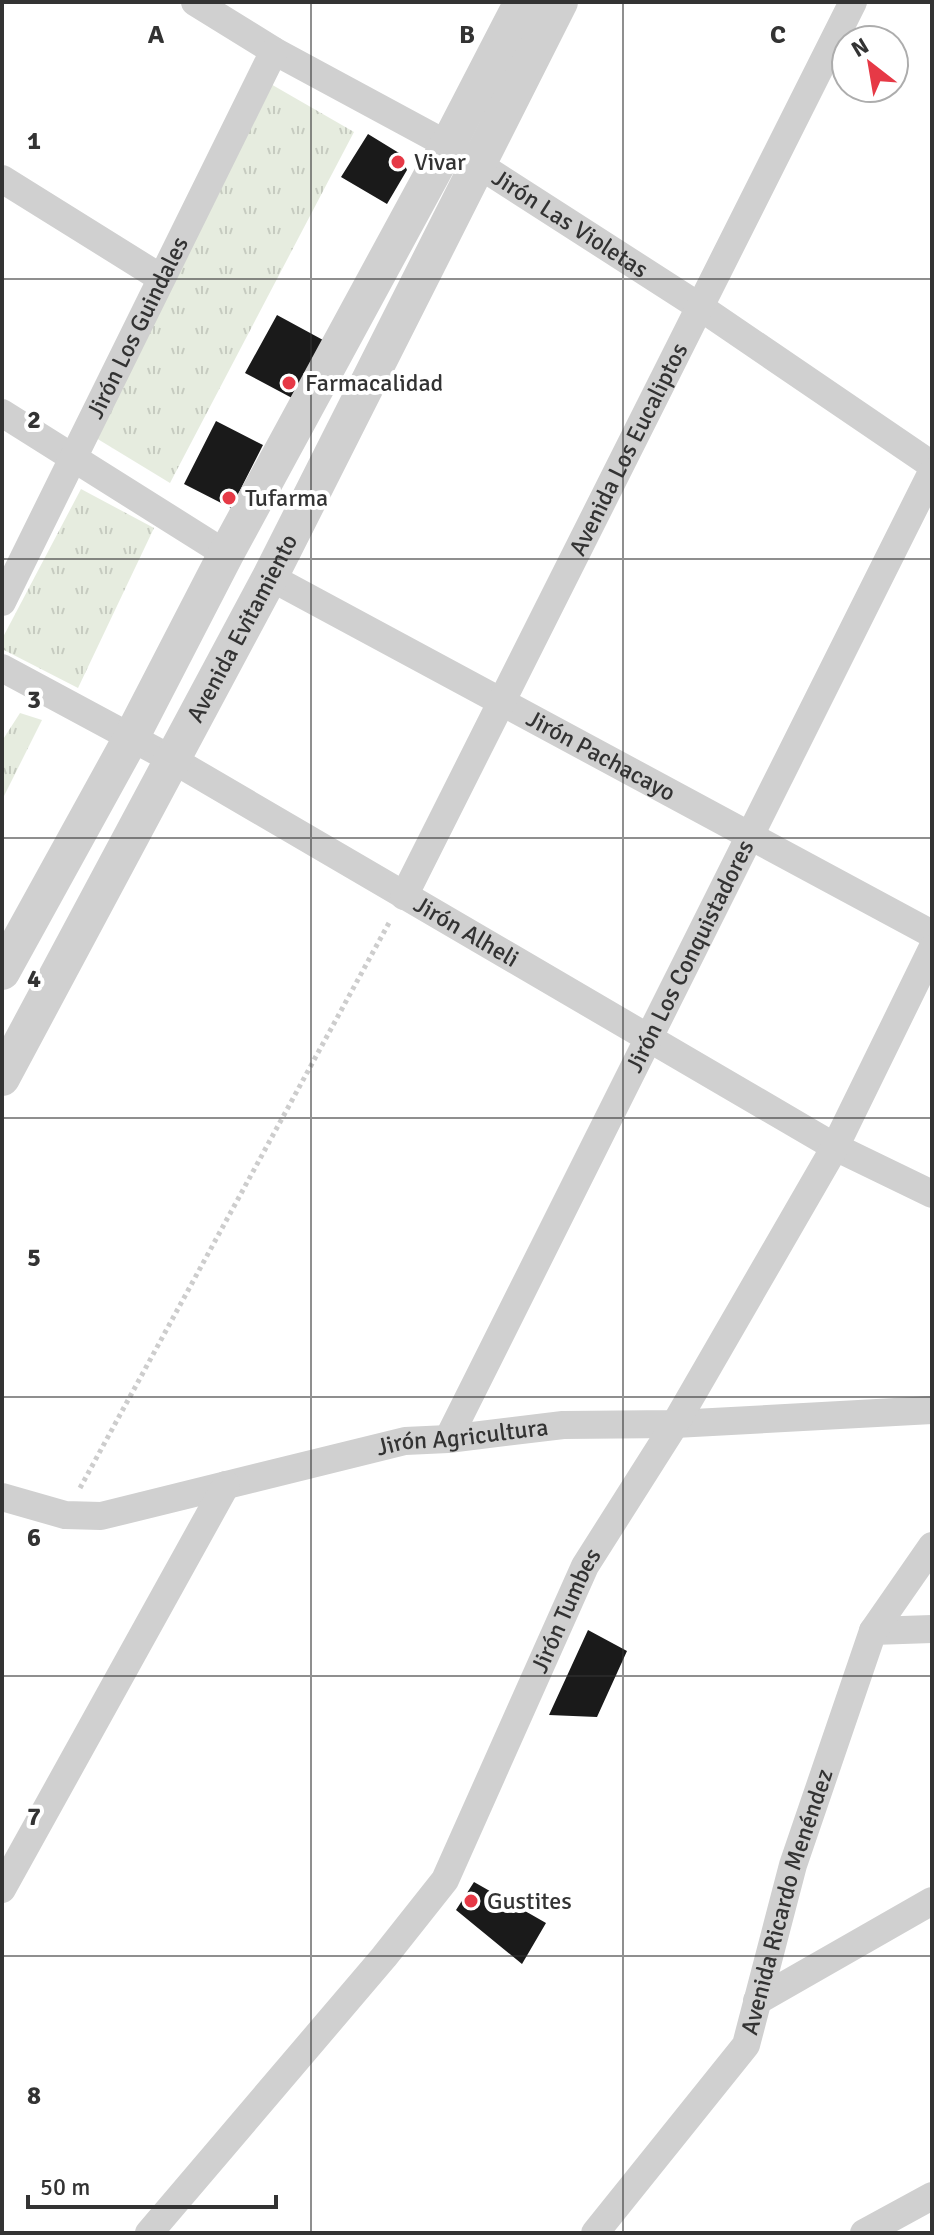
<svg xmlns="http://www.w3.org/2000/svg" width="934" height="2235" font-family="Signika,sans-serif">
  <defs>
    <pattern id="grass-tufts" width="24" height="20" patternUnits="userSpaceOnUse" patternTransform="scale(2)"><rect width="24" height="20" fill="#e6ecdf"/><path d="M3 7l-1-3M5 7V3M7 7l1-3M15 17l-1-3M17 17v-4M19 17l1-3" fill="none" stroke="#c6cbc0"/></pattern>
  </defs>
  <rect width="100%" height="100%" fill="#fff"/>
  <path fill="url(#grass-tufts)" d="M269,83L354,132L170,483L96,438Z
    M81,489L154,528L78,688L2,649V639Z
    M20,713L42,720L2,800V741Z"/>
  <path fill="#1a1a1a" d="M368,134L399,153L407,170L387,204L341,177Z
    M277,315L323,340L292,398L245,373Z
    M216,421L263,445L231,508L184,484Z
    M588,1630L627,1651L597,1717L549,1715Z
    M474,1882L546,1923L522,1964L456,1910Z"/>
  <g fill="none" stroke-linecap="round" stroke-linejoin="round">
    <path stroke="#cdcdcd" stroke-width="5" stroke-dasharray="4 4" stroke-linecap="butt" d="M80,1488L390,921"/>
    <g stroke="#d0d0d0" stroke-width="28">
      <path id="s1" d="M195,2L274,51L448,145L700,307L932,465"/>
      <path d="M2,179L161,278"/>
      <path d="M2,413L226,554"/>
      <path id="s2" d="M270,577L932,934"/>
      <path id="s3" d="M2,602L274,51"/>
      <path id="s4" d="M2,668L173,760L835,1147L932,1194"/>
      <path id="s5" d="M404,896L853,2"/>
      <path id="s6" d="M448,1439L932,472"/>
      <path id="s7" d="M2,1497L65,1515L101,1516L405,1441L448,1439L563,1425L675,1424L932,1410"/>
      <path d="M873,1631L932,1629"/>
      <path d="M2,1889L226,1485"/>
      <path d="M757,2001L932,1901"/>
      <path id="s8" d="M149,2233L384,1957L445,1880L585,1566L675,1424L835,1147L932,949"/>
      <path id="s9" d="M595,2233L746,2045L793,1865L873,1631L932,1546"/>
      <path d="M864,2233L932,2196"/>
    </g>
    <g stroke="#d0d0d0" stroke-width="36">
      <path d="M2,972L131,738L226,554L448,145L522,2"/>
      <path id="s10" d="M2,1078L270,577L560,2"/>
    </g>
  </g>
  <path fill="none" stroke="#333" stroke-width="2" stroke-opacity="0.55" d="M311,2V2233M623,2V2233M2,279H932M2,559H932M2,838H932M2,1118H932M2,1397H932M2,1676H932M2,1956H932"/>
  <g fill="#e63946" stroke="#fff" stroke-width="3">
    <circle cx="398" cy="162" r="8"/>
    <circle cx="289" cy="383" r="8"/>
    <circle cx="229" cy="498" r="8"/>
    <circle cx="471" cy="1901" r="8"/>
  </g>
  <g text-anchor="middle" stroke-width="8" stroke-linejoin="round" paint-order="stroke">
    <g font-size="24" fill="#333" stroke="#fff" text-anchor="start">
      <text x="414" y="170">Vivar</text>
      <text x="305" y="391">Farmacalidad</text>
      <text x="245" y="506">Tufarma</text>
      <text x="487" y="1909">Gustites</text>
    </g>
    <g font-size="24" fill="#333" stroke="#fff">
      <text dy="8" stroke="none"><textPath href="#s1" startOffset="436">Jirón Las Violetas</textPath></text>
      <text dy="8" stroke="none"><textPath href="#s3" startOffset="306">Jirón Los Guindales</textPath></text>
      <text dy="8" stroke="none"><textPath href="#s5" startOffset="500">Avenida Los Eucaliptos</textPath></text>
      <text dy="8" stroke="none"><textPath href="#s10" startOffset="510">Avenida Evitamiento</textPath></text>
      <text dy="8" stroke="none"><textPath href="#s2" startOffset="376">Jirón Pachacayo</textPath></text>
      <text dy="8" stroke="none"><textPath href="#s4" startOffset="534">Jirón Alheli</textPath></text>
      <text dy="8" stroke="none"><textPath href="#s6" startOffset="540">Jirón Los Conquistadores</textPath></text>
      <text dy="8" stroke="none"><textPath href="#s7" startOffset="472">Jirón Agricultura</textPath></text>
      <text dy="8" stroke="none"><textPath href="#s8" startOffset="756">Jirón Tumbes</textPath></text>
      <text dy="8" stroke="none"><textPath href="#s9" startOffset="390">Avenida Ricardo Menéndez</textPath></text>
    </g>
  </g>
  <g font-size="26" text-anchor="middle" font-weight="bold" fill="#333" stroke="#fff" stroke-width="8" stroke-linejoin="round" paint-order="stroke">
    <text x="156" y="43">A</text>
    <text x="467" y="43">B</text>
    <text x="778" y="43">C</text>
    <text x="34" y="149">1</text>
    <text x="34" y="428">2</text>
    <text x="34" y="708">3</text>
    <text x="34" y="987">4</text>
    <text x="34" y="1266">5</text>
    <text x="34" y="1546">6</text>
    <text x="34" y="1825">7</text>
    <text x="34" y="2104">8</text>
  </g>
  <rect width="934" height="2235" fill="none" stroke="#333333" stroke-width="8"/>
  <g transform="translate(870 64) rotate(329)"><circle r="38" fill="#ffffff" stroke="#adadad" stroke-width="2"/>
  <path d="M0-6L14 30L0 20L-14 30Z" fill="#e63946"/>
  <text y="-12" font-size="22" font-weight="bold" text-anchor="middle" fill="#333333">N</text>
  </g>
  <path d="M28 2195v12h248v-12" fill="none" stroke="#333333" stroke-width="4"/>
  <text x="40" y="2195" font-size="24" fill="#333333" stroke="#ffffff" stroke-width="6" paint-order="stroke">50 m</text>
</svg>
